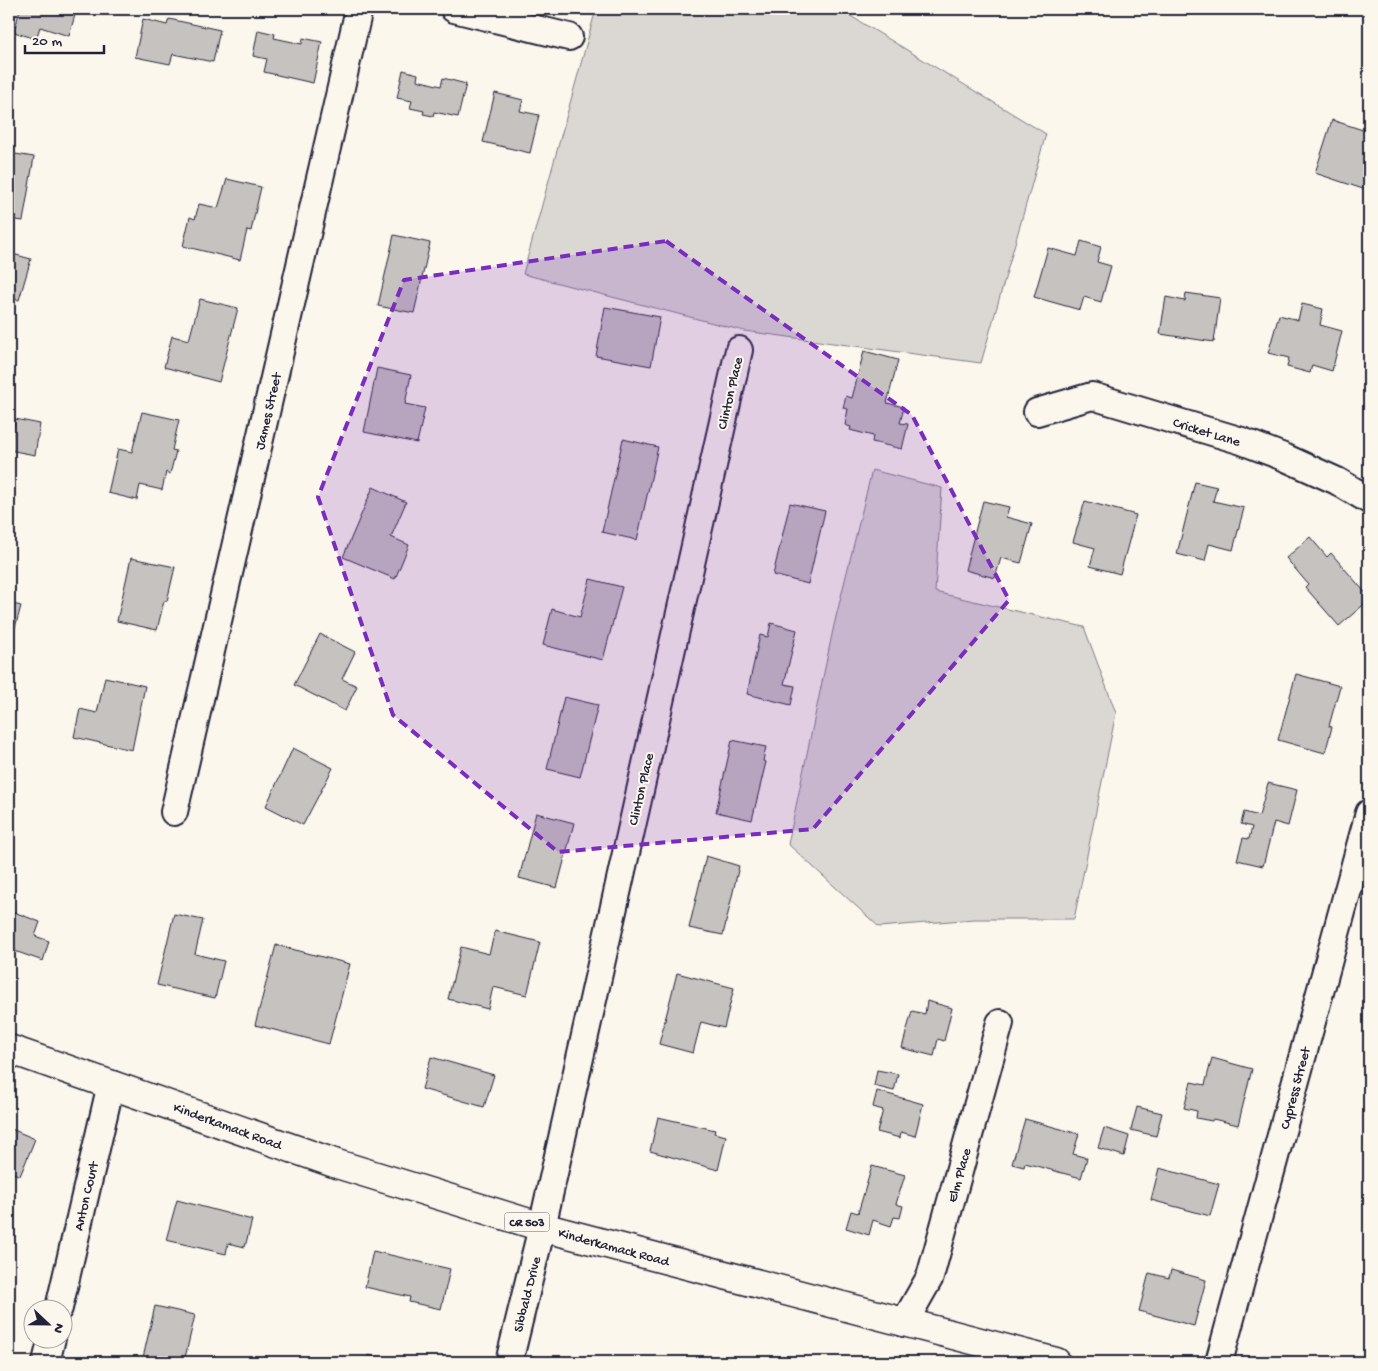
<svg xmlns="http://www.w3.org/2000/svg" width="1378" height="1371" font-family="'Gochi Hand',sans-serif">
  <rect width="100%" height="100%" fill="#fbf7ec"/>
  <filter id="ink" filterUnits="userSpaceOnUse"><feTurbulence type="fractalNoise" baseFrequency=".02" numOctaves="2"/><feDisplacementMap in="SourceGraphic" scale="10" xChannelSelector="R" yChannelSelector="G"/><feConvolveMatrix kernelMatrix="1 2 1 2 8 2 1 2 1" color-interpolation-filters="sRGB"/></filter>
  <g filter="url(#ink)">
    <path fill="#dbd8d3" stroke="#7e7d87" d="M596,9H839L1046,134L981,363L744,331L523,274Z
      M872,470L942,488L935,592L1084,627L1116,713L1074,919H974L879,927L788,844L834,625Z"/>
    <path fill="#c6c2c0" stroke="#22223b" d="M20,9H53L75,15L69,36L40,27L36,39L14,32Z
      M143,19L167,25L169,19L220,30L213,62L173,54L170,64L135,57Z
      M258,30L275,34L274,38L302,44L303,38L322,42L313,83L264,72L267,59L253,56Z
      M403,70L418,74L417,80L441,86L443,78L466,84L458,117L434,112L433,116L423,114L424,111L410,108L412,101L397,98Z
      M495,93L523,100L520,111L539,115L530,153L483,142Z
      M1332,120L1369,132V170L1363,189L1315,173Z
      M9,153L34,157L23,221L9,219Z
      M227,179L261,187L251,231L247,230L240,260L183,246L190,217L195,219L199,204L218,208Z
      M394,235L430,243L414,313L378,306Z
      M1081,241L1101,247L1097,262L1111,266L1101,302L1084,297L1080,310L1034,297L1048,248L1077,256Z
      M9,253L31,259L19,300L9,298Z
      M1186,293L1220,298L1214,342L1160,334L1166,297L1185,301Z
      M200,299L238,308L219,382L164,367L172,336L189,340Z
      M1302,304L1323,309L1320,325L1342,331L1332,371L1312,365L1310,373L1287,367L1289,358L1268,353L1279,315L1298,320Z
      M605,307L660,317L651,366L596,356Z
      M864,351L898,360L887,403L904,407L900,423L908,424L902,449L872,442L873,436L850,430L851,427L845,425L848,409L843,408L846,396L852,398Z
      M377,368L411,375L405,404L425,408L417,443L364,432Z
      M142,412L179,420L172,450L176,451L170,474L166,472L162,490L140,485L137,500L108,493L118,449L132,452Z
      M15,419L40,424L35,455L9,450Z
      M623,439L658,447L637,540L602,532Z
      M1195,482L1217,487L1213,501L1244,508L1233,550L1209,544L1205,561L1177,554Z
      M373,487L406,502L391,537L409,545L395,579L343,557Z
      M983,501L1009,507L1006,517L1032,524L1021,563L1001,558L995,578L965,570Z
      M1085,501L1136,515L1120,574L1090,566L1095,548L1073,542Z
      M790,503L825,511L808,584L773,575Z
      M1310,537L1327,557L1331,553L1369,597V600L1339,626L1305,587L1308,584L1286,558Z
      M131,558L175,567L167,601H164L157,630L117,621Z
      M590,579L622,587L603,660L543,645L552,609L580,617Z
      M9,603L21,606L13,635L9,634Z
      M771,623L797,630L784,684L795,686L791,705L747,694L760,635L768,637Z
      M320,634L355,652L342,679L357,686L345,711L294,685Z
      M1296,674L1340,686L1329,726L1332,727L1325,753L1278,740Z
      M105,677L145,686L132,750L74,737L80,709L97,713Z
      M564,697L598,705L580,777L547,769Z
      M732,740L766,747L763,761L766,762L752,820L716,812Z
      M293,748L333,768L303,825L266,806Z
      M1268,783L1297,790L1288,826L1274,822L1263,866L1237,860L1243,838L1249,839L1252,827L1241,824L1244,812L1259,816Z
      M536,813L574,823L557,888L519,878Z
      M706,856L739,866L723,935L689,928Z
      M14,912L40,922L35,936L49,941L43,961L9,949V915L12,917Z
      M174,914L203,920L195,954L224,961L215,998L157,985Z
      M495,931L540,942L527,995L493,987L488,1009L448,999L461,947L489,954Z
      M276,945L350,964L329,1044L255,1025Z
      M677,973L734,988L724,1028L701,1022L693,1053L659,1044Z
      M927,1001L952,1008L944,1041L938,1039L934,1056L902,1048L912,1011L925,1014Z
      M431,1057L494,1075L484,1107L422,1089Z
      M1212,1058L1252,1069L1238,1125L1213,1119L1212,1121L1196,1118L1197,1111L1184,1108L1191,1082L1205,1085Z
      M877,1070L898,1074L894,1091L874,1086Z
      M877,1091L923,1104L915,1136L901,1132L900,1138L877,1132L883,1110L873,1107Z
      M1137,1107L1162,1113L1156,1136L1131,1130Z
      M658,1117L715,1130L714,1133L726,1136L718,1170L650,1151Z
      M1025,1119L1079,1134L1073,1154L1087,1158L1081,1178L1025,1163L1024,1167L1012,1164Z
      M9,1128L35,1139L20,1176L9,1171Z
      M1104,1128L1129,1136L1124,1156L1098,1148Z
      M872,1166L905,1175L896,1204L903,1206L900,1218L894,1217L891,1226L873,1220L869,1235L846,1228L851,1211L858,1213Z
      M1159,1168L1219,1184L1210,1216L1151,1200Z
      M177,1200L252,1220L245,1247L228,1243L226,1254L166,1240Z
      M373,1251L450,1269L441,1309L409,1302L410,1297L365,1287Z
      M1171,1270L1206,1280L1194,1326L1139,1311L1149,1273L1169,1278Z
      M155,1306L195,1315L184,1362H142Z
      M368,1355L401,1362H366Z"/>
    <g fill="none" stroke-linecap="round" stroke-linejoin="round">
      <g stroke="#22223b" stroke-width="30">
        <path id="minor" d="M454,9L569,37
          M1037,412L1092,396L1242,441L1286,458L1337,481L1369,500
          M174,812L359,9
          M59,1308L111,1084
          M904,1323L930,1277L1000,1023
          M46,1362L52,1338
          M509,1362L542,1227L739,350
          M1219,1362L1369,813"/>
      </g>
      <g stroke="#22223b" stroke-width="31">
        <path id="primary" d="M9,1049L337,1164L542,1227L1056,1362"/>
      </g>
      <use href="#minor" stroke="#fbf7ec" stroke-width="26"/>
      <use href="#primary" stroke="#fbf7ec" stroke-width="28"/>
    </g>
  </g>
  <path fill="#7b2cbf" fill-opacity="0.2" stroke="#7b2cbf" stroke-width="4" stroke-dasharray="10 6" stroke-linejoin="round" d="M666,241L912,415L1009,600L813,829L558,852L393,715L318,497L404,280Z"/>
  <g text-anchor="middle" stroke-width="4" stroke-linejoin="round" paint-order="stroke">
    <rect fill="#fbf7ec" stroke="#636270" stroke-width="1" x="504.5" y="1212.5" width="45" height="19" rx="4"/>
    <g font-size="12" font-weight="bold" fill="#22223b">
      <text x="527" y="1226">CR 503</text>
    </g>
    <g font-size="14" fill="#22223b" stroke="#fbf7ec">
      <text transform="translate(729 393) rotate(-77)" y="5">Clinton Place</text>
      <text transform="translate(267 411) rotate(-77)" y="5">James Street</text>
      <text transform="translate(1207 431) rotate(17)" y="5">Cricket Lane</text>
      <text transform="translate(640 789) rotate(-77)" y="5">Clinton Place</text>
      <text transform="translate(1294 1088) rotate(-75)" y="5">Cypress Street</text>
      <text transform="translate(228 1125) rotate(20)" y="5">Kinderkamack Road</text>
      <text transform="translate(958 1175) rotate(-74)" y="5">Elm Place</text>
      <text transform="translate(85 1196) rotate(-77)" y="5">Anton Court</text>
      <text transform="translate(614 1246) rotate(15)" y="5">Kinderkamack Road</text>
      <text transform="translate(526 1294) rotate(-76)" y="5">Sibbald Drive</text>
    </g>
  </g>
  <rect width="1378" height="1371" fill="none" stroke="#fbf7ec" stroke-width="30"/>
  <rect x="15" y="15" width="1348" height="1341" fill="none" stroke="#22223b" stroke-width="2" filter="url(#ink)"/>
  <g transform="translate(48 1324) rotate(112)"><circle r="24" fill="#fbf7ec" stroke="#a4a2a5"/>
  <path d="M0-4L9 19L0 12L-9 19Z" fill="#22223b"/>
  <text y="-8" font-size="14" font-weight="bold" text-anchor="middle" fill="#22223b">N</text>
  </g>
  <path d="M25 45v8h79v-8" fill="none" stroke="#22223b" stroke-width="2.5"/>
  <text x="32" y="45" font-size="15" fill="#22223b" stroke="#fbf7ec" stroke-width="4" paint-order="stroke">20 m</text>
</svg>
